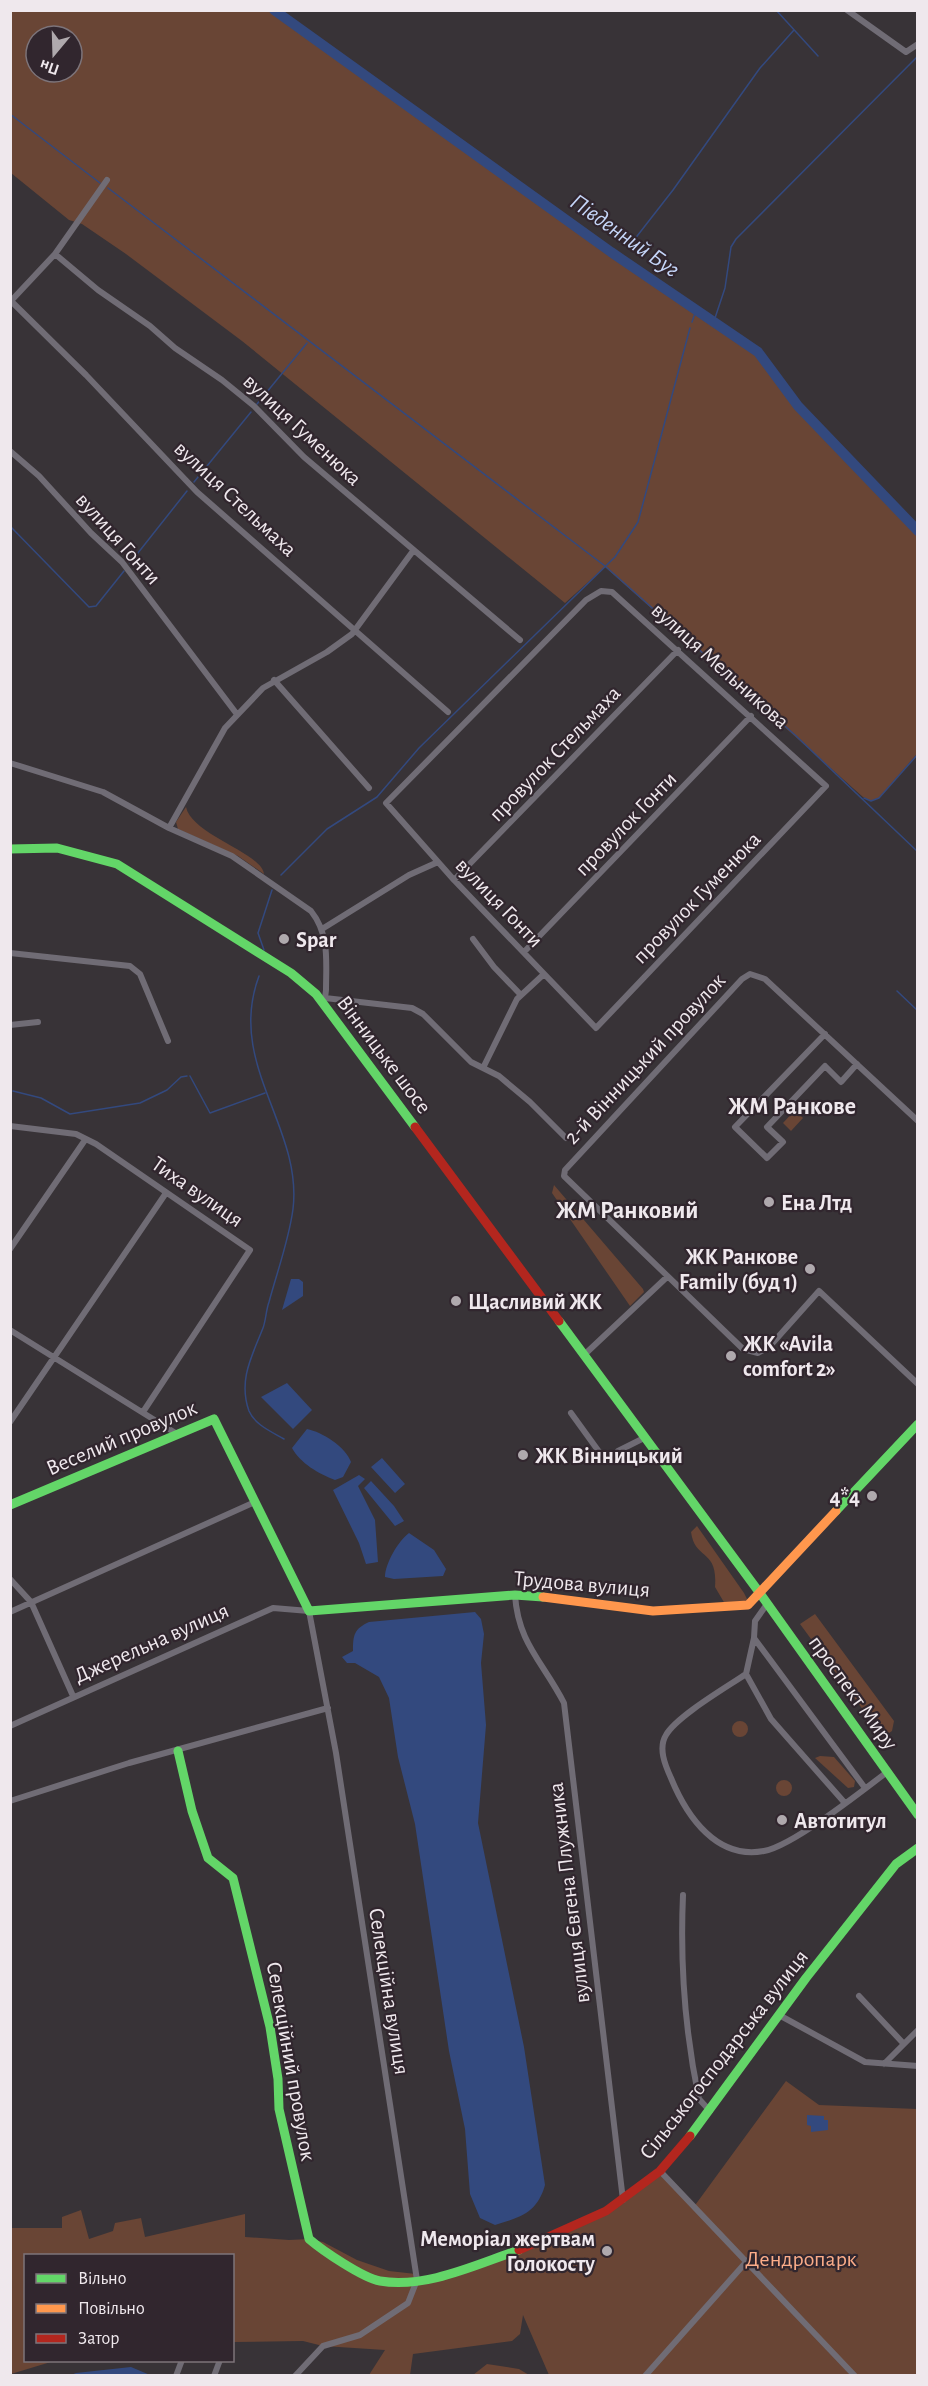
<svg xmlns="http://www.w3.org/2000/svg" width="928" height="2386" font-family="'Alegreya Sans',sans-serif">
  <rect width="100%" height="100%" fill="#383337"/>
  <path fill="#694535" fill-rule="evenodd" d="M10,11H274L611,252L758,352L798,406L917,531V754L879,798L871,801L863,797L605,567L565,603L242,341L126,254L82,224L69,220L11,173ZM36,36H72V72H36Z
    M186,807C192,835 262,853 264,874L238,856L178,829L176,822Z
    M795,1110L803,1118L791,1131L783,1123Z
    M554,1185L643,1289L644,1292L630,1306L552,1193Z
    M697,1526L744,1593L748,1601L725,1604L715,1587C718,1548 695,1561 691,1532Z
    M815,1614L894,1721L892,1731L883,1737L800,1624Z
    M732 1729a8 8 0 1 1 16 0a8 8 0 1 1-16 0Z
    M820,1756L834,1757L855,1781L854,1787L848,1788L815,1758Z
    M776 1788a8 8 0 1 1 16 0a8 8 0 1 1-16 0Z
    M786,2081L819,2105L917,2109V2375H549L523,2315L520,2334L512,2341L413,2354L410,2375H369L385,2350L323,2346L303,2341L233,2342L232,2256H26V2360L54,2361L11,2374L10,2228H62V2217L81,2210L89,2239L113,2231L115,2223L141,2218L145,2237L245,2214V2237L289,2240L309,2239L323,2242L357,2260L389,2271L416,2274L417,2280L540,2246L660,2174L693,2208Z
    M487,2364L519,2369L529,2375H473Z"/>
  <path fill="#33497e" d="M291,1279H299L303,1282V1296L282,1310Z
    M287,1383L312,1410L293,1429L261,1397Z
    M307,1429C322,1432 346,1447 351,1462L343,1477L335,1480C319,1474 300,1463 292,1448Z
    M382,1458L405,1484L395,1493L371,1467Z
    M359,1475L365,1479L358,1486L375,1520L378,1562L366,1564L359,1543L333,1490Z
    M371,1481L394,1506L404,1521L395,1526L364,1488Z
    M409,1533L434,1550L446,1569L443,1576L394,1579L385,1577C385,1564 398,1541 409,1533Z
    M475,1612L481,1619L484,1634L481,1663L486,1725L478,1823L524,2047L545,2185C537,2213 521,2217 495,2225L480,2218L470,2194L465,2129L449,2051L415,1824L398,1757L389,1698L379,1677L355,1663H347L342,1657L353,1651C353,1635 354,1629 369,1622Z
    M807,2115L824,2116V2120H828V2130L811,2132V2126L807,2125Z
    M131,2367L150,2375H71L76,2373Z"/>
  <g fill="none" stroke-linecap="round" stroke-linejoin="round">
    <path stroke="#33497e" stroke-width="1.5" d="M776,10L818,56
      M10,114L100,183
      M108,188L605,566L795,735L918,852
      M634,240L673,190L760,68L794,30
      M714,321L725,288L731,247L736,239L918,56
      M692,322L696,310
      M257,404L307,343
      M194,482L251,412
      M10,526L89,607L96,606L124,571
      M130,563L187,491
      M864,798L871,801L879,798L918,754
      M281,875L327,829L377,797L419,748L615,557L638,522L690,328
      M264,950L258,933L272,890
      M259,976C226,1064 303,1127 293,1209C289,1240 277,1272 269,1302C266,1310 266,1320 263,1328C252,1356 238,1380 249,1411C255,1425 272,1432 284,1439
      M897,991L918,1011
      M190,1076L210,1113L265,1093
      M13,1091L41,1098L70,1114L140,1103L167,1090L181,1077L187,1076"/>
    <path stroke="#33497e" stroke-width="10" d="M274,10L611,252L758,352L798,406L918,531"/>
    <path stroke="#706c75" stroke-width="6" d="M847,10L906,52L918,44
      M55,254L98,290L150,326L175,348L222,380L254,406L304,457L520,640
      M10,300L86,375L197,492L448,712
      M10,302L55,254L107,180
      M10,451L39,476L91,533L122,562L236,713
      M601,591L612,592L826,786L596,1028L454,880L386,803L586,600Z
      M274,680L369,788
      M10,763L103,792L169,828L232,856L311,911C330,935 326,962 326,990L325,998L321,1001
      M169,828L225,728L263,688L327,652L352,634L413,551
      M454,880L678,650
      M322,929L409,875L438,862
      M473,939L494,967L520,994
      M524,952L751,716
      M10,953L130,966L140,974L168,1041
      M325,998L412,1008L423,1014L471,1062L499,1076L530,1102L566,1138
      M10,1025L38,1022
      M825,1034L735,1127L767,1158L783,1142L767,1127L825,1066L841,1082L857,1064
      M483,1068L517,999L544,974
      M918,1121L765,979L750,974L742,979L565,1170L564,1176L743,1349L758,1353L770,1346L819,1291L918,1384
      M10,1126L76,1134L96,1144L250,1250L143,1412
      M10,1249L85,1140
      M10,1330L177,1434
      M584,1355L667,1277
      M571,1413L605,1460L609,1457
      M10,1422L166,1193
      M618,1451L644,1438
      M10,1579L31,1602L73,1696
      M515,1595C518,1643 543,1662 564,1703L623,2200
      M767,1604L755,1621L754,1638L865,1788
      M10,1612L255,1502
      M754,1638L746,1674L771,1719L844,1802
      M746,1674C727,1687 677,1716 666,1735C658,1748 665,1765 671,1778C687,1817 717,1860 764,1851C792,1846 861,1792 887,1772
      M10,1726L273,1608L309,1611L336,1753L417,2280L408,2303L360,2335L323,2346L295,2376
      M10,1801L129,1763L328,1708
      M683,1895C680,1963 685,2032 699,2099L710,2111
      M859,1996L903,2043
      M779,2015L865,2062L918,2066
      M884,2064L918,2030
      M660,2171L855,2376
      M176,2376L182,2360
      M214,2376L220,2360
      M645,2376L747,2261"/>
    <path stroke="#63d668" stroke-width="9" d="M10,849L57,848L117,864L291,973L316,994L415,1127
      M559,1321L759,1592L918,1815
      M10,1505L214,1419L309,1611L515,1595L543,1597
      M836,1511L918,1424
      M178,1751L192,1811L208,1858L233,1878L270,2027L278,2079L279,2109L309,2239C323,2251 363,2278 380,2281C426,2289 477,2264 519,2250
      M690,2136L806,1978L896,1864L918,1848"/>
    <path stroke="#ff974d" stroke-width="9" d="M543,1597L653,1611L748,1605L836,1511"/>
    <path stroke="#b3261e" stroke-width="9" d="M415,1127L559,1321
      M519,2250L606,2211L660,2171L690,2136"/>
  </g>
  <g fill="#afa9ad" stroke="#31262e" stroke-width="2">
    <circle cx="284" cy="939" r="6"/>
    <circle cx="769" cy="1202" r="6"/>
    <circle cx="810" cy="1269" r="6"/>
    <circle cx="456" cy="1301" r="6"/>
    <circle cx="731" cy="1356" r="6"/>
    <circle cx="523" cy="1455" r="6"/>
    <circle cx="872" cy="1496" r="6"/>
    <circle cx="782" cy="1820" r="6"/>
    <circle cx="607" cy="2251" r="6"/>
  </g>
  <g text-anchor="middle" stroke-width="4.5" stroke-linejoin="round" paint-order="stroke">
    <g font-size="22" fill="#efe8ed" stroke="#31262e">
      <text transform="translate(303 429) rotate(43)" y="8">вулиця Гуменюка</text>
      <text transform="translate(236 498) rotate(43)" y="8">вулиця Стельмаха</text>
      <text transform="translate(119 538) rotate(48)" y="8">вулиця Гонти</text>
      <text transform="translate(721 665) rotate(42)" y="8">вулиця Мельникова</text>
      <text transform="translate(554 753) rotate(-46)" y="8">провулок Стельмаха</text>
      <text transform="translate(625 823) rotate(-46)" y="8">провулок Гонти</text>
      <text transform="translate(696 897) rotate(-46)" y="8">провулок Гуменюка</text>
      <text transform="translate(500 902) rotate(46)" y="8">вулиця Гонти</text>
      <text transform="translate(385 1054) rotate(53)" y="8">Вінницьке шосе</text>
      <text transform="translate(644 1058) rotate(-47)" y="8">2-й Вінницький провулок</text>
      <text transform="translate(198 1191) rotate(35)" y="8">Тиха вулиця</text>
      <text transform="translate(121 1437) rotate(-23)" y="8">Веселий провулок</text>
      <text transform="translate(582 1583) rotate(5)" y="8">Трудова вулиця</text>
      <text transform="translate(151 1642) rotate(-24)" y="8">Джерельна вулиця</text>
      <text transform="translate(854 1692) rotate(54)" y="8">проспект Миру</text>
      <text transform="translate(568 1893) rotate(-97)" y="8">вулиця Євгена Плужника</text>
      <text transform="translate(390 1991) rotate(81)" y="8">Селекційна вулиця</text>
      <text transform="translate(723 2054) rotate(-52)" y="8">Сільськогосподарська вулиця</text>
      <text transform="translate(292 2061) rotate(80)" y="8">Селекційний провулок</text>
    </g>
    <g font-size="22" font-weight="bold" fill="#efe8ed" stroke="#31262e" text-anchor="start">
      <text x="296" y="947">Spar</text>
      <text x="781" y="1210">Ена Лтд</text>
      <text x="798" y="1264" text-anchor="end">ЖК Ранкове<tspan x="798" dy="25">Family (буд 1)</tspan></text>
      <text x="468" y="1309">Щасливий ЖК</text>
      <text x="743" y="1351">ЖК «Avila<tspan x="743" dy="25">comfort 2»</tspan></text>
      <text x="535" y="1463">ЖК Вінницький</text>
      <text x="860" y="1504" text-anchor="end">4*4</text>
      <text x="794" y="1828">Автотитул</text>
      <text x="595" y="2246" text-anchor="end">Меморіал жертвам<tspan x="595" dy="25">Голокосту</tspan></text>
    </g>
    <g font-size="22" fill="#fbac89" stroke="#31262e">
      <text x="801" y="2266">Дендропарк</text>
    </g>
    <g font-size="24" font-style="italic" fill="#c5d6f9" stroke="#31262e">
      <text transform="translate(625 235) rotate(35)" y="8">Південний Буг</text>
    </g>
    <g font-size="24" font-weight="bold" fill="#efe8ed" stroke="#31262e">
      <text x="792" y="1114">ЖМ Ранкове</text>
      <text x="627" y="1218">ЖМ Ранковий</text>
    </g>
  </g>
  <rect width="928" height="2386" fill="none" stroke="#efe8ed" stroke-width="24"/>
  <rect x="24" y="2254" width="210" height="108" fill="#31262e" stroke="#7d747a" stroke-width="1.5"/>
  <rect x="36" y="2274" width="30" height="9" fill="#63d668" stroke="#7d747a" stroke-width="1.5"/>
  <text x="78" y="2284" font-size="18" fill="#efe8ed">Вільно</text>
  <rect x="36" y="2304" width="30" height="9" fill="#ff974d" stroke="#7d747a" stroke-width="1.5"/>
  <text x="78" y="2314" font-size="18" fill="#efe8ed">Повільно</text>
  <rect x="36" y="2334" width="30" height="9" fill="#b3261e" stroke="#7d747a" stroke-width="1.5"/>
  <text x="78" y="2344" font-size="18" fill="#efe8ed">Затор</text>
  <g transform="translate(54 54) rotate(199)"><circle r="28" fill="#31262e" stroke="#7d747a" stroke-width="1.5"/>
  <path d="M0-4.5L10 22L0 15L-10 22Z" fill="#afa9ad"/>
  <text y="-9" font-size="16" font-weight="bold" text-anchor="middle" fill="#efe8ed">Пн</text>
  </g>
</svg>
